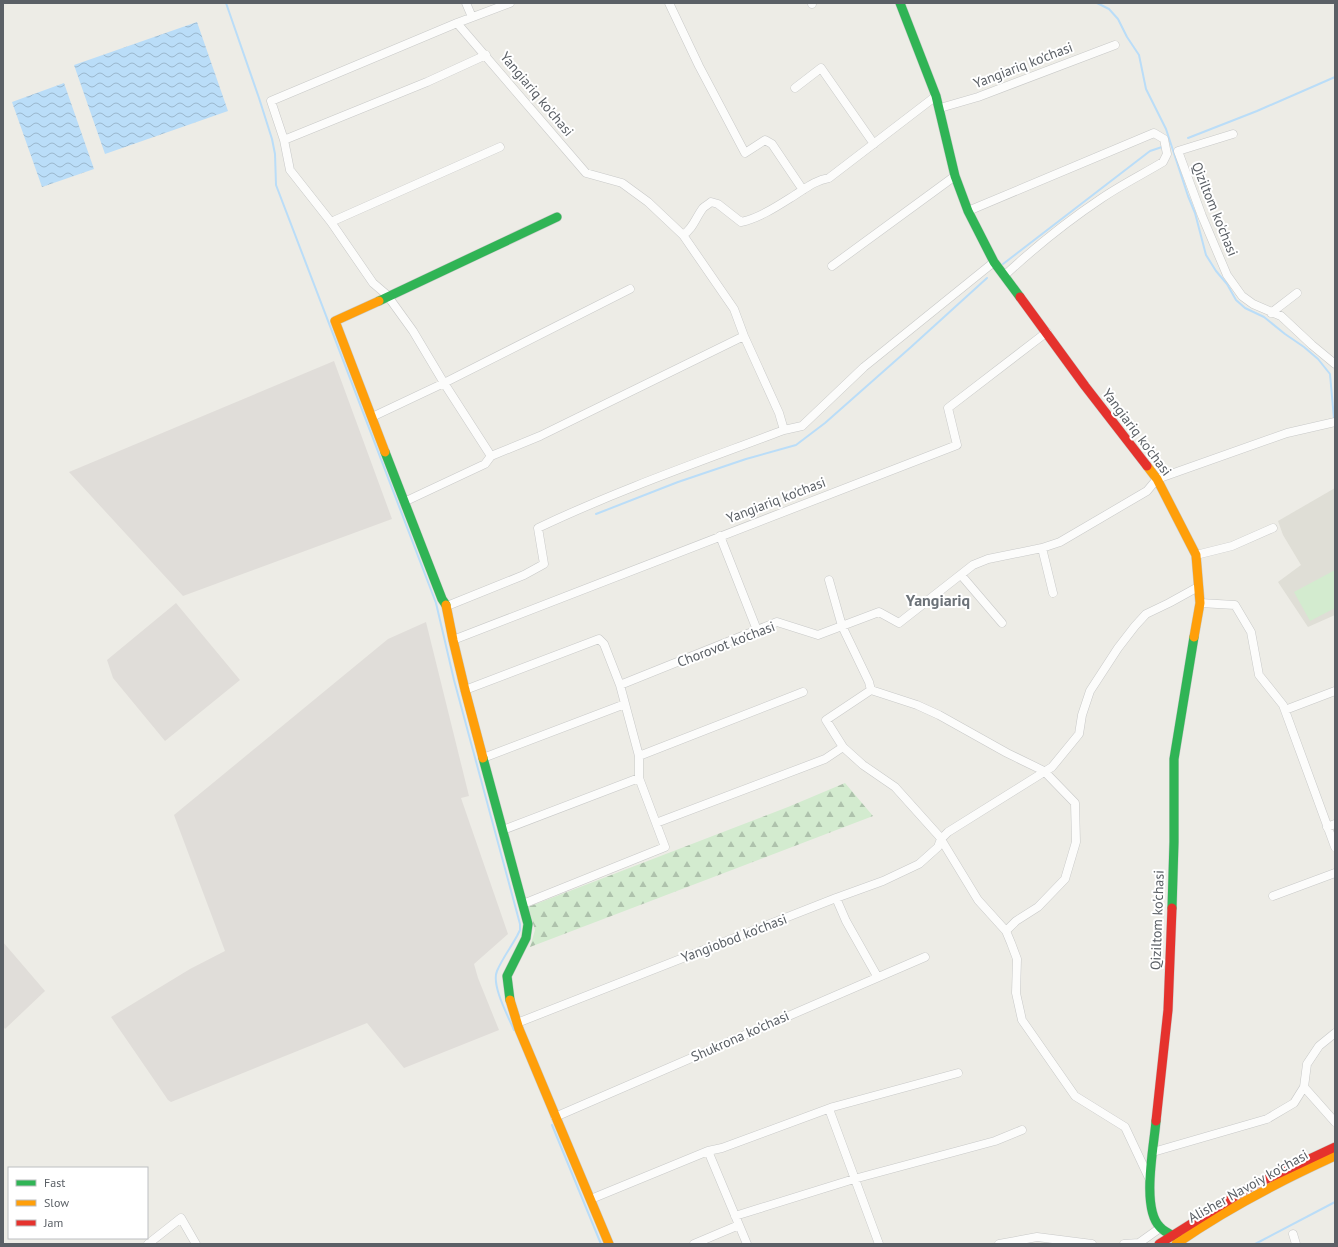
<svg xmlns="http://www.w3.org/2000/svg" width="1338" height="1247" font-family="'PT Sans',sans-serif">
  <defs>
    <pattern id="forest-firs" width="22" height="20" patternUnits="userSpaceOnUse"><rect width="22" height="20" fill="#d3ebcf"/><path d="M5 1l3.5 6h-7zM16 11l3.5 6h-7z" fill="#aec2ac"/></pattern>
    <pattern id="water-waves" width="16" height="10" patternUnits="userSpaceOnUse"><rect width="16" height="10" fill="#baddf8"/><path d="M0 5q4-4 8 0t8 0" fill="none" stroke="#9ab7cd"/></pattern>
  </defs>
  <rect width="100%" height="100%" fill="#edece6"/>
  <path fill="#e0ddd9" d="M334,361L392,519L183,596L69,472Z
    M176,603L240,680L165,741L113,678L107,660Z
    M426,622L469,796L461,798L508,934L474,964L478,978L499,1030L404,1068L367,1023L171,1102L168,1100L111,1017L190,969L225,951L174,815L388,639Z
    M3,942L45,991L5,1029L3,1026Z"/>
  <path fill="#dfded6" d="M1335,488V615L1308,627L1278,582L1301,565L1283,535L1278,521Z"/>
  <path fill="#d3ebcf" d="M1335,570V608L1310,621L1294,592Z"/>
  <path fill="url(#forest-firs)" d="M845,783L873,816L530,947L535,930L528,907L788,807Z"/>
  <path fill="url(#water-waves)" d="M197,22L228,111L105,154L74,65Z
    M64,83L94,169L42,187L12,102Z"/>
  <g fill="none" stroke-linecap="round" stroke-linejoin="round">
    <path stroke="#baddf8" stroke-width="2" d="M226,3L259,98L272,139L275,154L276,185L436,603L454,680L520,924V930L517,936C511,947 502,959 497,971C491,985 508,1016 514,1030
      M1097,3L1109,9L1118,19L1127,37L1139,55L1146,89L1166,129L1188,196L1195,213L1206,255L1216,271L1227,284L1236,300L1245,308L1264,317L1285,334L1304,347L1318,359L1330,374L1334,419
      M1188,138L1257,111L1335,77
      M1003,264L1150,151L1162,147
      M596,514L678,482L746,459L796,445L825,423L911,347L987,278
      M552,1125L601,1244
      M1255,1244L1335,1202"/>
    <g stroke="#c8c9c8" stroke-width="9">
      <path id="street" d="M466,3L472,17
        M669,3L699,66L745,153L765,140L772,144L803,190
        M812,3V4
        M457,23L586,173L622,183L648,202L683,235L734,309L744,336L779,413L784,430
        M795,88L821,68L874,144
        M940,108L978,97L1115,45
        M1233,134L1178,151L1202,216L1227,275L1242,296L1253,304L1281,316L1312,345L1335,364
        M284,140L427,82L486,55
        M968,211L1154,133L1164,139L1167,154L1163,162C1143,174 1121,185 1102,198C1069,220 1033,249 1004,276
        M331,222L500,147
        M683,235C693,229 696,217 703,208C705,206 709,204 711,202L718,204L741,222C760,218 779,205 795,195C806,188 816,180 829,178L936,96
        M832,266L955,176
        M1271,313L1297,293
        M372,417L444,383L630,289
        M491,456L444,383L413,331L387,295L373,283L331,222L290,170L284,140L271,101L457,23L510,3
        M404,502L485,464L491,456L540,436L744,336
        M720,536L757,630
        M1042,548L1053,593
        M1196,555L1232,546L1273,528
        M961,575L1002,623
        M829,580L842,626L869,682L871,690
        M1200,603L1235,605L1251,632L1259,675L1283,705L1335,847
        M447,606L524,575L544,564L538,528C618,490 702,461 784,430L802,426L864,367L994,262
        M453,640L957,445L948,408L1047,332
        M620,685L777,622L818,635L879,612L899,623L973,565L988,559L1042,548L1060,542L1147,491L1157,479L1287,433L1335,422
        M465,690L599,639L604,644L620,685L639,756V778L665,847L523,904
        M871,690L826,720L843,747L863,765L895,787L939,836L978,900L1006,931L1011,943L1017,959L1016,993L1022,1020L1075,1096L1125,1127L1149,1178
        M871,690L917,705L939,715L1007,753L1044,771L1075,803L1076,842L1065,879L1038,907L1016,921L1006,931
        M1285,710L1335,691
        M639,756L803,692
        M483,758L625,704
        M656,823L825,759L843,747
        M1327,827L1335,824
        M503,830L639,778
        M1273,896L1335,873
        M836,898L846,921L877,976
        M517,1023L836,898L883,881L919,864L938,847L941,839L948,832L1052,767L1079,734L1082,715L1090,691L1118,648L1135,626L1146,614L1169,603L1198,587
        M1304,1087L1335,1122
        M829,1109L879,1244
        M555,1117L925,957
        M708,1151L747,1244
        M1153,1152L1267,1119L1294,1103L1304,1087L1307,1064L1319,1046L1335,1033
        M591,1199L708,1151L722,1148L833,1107L958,1073
        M735,1216L854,1179L995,1141L1022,1130
        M1293,1234L1296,1244
        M148,1244L181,1218L196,1244
        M694,1244L739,1225
        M999,1244L1037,1237L1092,1244
        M1124,1244L1139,1243L1160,1228"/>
    </g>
    <g stroke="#c8cac8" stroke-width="10">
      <path id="fast" d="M900,3L936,96L955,176L968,211L994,262L1020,297
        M379,301L557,217
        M385,452L442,599L446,605
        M483,758L528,924L526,938L507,976L510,1000
        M1172,908L1174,842V759L1194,637
        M1156,1121C1154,1146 1141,1208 1160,1227C1165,1233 1175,1236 1181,1240"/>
    </g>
    <g stroke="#c8cac8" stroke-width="10">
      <path id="slow" d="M379,301L335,321L385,452
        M1147,466L1157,479L1196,555L1200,603L1194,637
        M446,605L453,640L465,690L483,758
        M510,1000L519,1029L609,1244
        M1176,1244C1226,1209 1280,1181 1335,1156"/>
    </g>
    <g stroke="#c8cac8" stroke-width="10">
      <path id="jam" d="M1020,297L1085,386L1147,466
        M1156,1121L1168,1010L1172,908
        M1159,1244L1250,1187L1335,1147"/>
    </g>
    <use href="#street" stroke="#fcfcfb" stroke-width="8"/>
    <use href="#fast" stroke="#30b455" stroke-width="9"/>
    <use href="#slow" stroke="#ff9f0a" stroke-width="9"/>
    <use href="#jam" stroke="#e5322d" stroke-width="9"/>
  </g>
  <g text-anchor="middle" stroke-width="4" stroke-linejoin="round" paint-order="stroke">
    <g font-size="14" fill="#5b6066" stroke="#fff">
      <text transform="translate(1023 65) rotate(-21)" y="5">Yangiariq ko'chasi</text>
      <text transform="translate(537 94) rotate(50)" y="5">Yangiariq ko'chasi</text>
      <text transform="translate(1215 209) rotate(68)" y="5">Qiziltom ko'chasi</text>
      <text transform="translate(1137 432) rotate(53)" y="5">Yangiariq ko'chasi</text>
      <text transform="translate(776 500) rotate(-21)" y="5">Yangiariq ko'chasi</text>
      <text transform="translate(726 644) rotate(-21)" y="5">Chorovot ko'chasi</text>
      <text transform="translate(1157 920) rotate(-88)" y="5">Qiziltom ko'chasi</text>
      <text transform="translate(734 938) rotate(-21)" y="5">Yangiobod ko'chasi</text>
      <text transform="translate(740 1036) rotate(-24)" y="5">Shukrona ko'chasi</text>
      <text transform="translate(1248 1186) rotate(-29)" y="5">Alisher Navoiy ko'chasi</text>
    </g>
    <g font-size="16" font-weight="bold" fill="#6c7278" stroke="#fff">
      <text x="938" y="606">Yangiariq</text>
    </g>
  </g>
  <rect width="1338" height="1247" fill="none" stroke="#5b6066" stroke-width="8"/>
  <rect x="8" y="1167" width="140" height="72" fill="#ffffff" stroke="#bdbfc2"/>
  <rect x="16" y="1180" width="20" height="6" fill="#30b455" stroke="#bdbfc2"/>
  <text x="44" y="1187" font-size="12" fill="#5b6066">Fast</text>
  <rect x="16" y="1200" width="20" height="6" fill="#ff9f0a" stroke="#bdbfc2"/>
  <text x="44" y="1207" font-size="12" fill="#5b6066">Slow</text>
  <rect x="16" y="1220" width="20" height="6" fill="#e5322d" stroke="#bdbfc2"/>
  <text x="44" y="1227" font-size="12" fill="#5b6066">Jam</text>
</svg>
